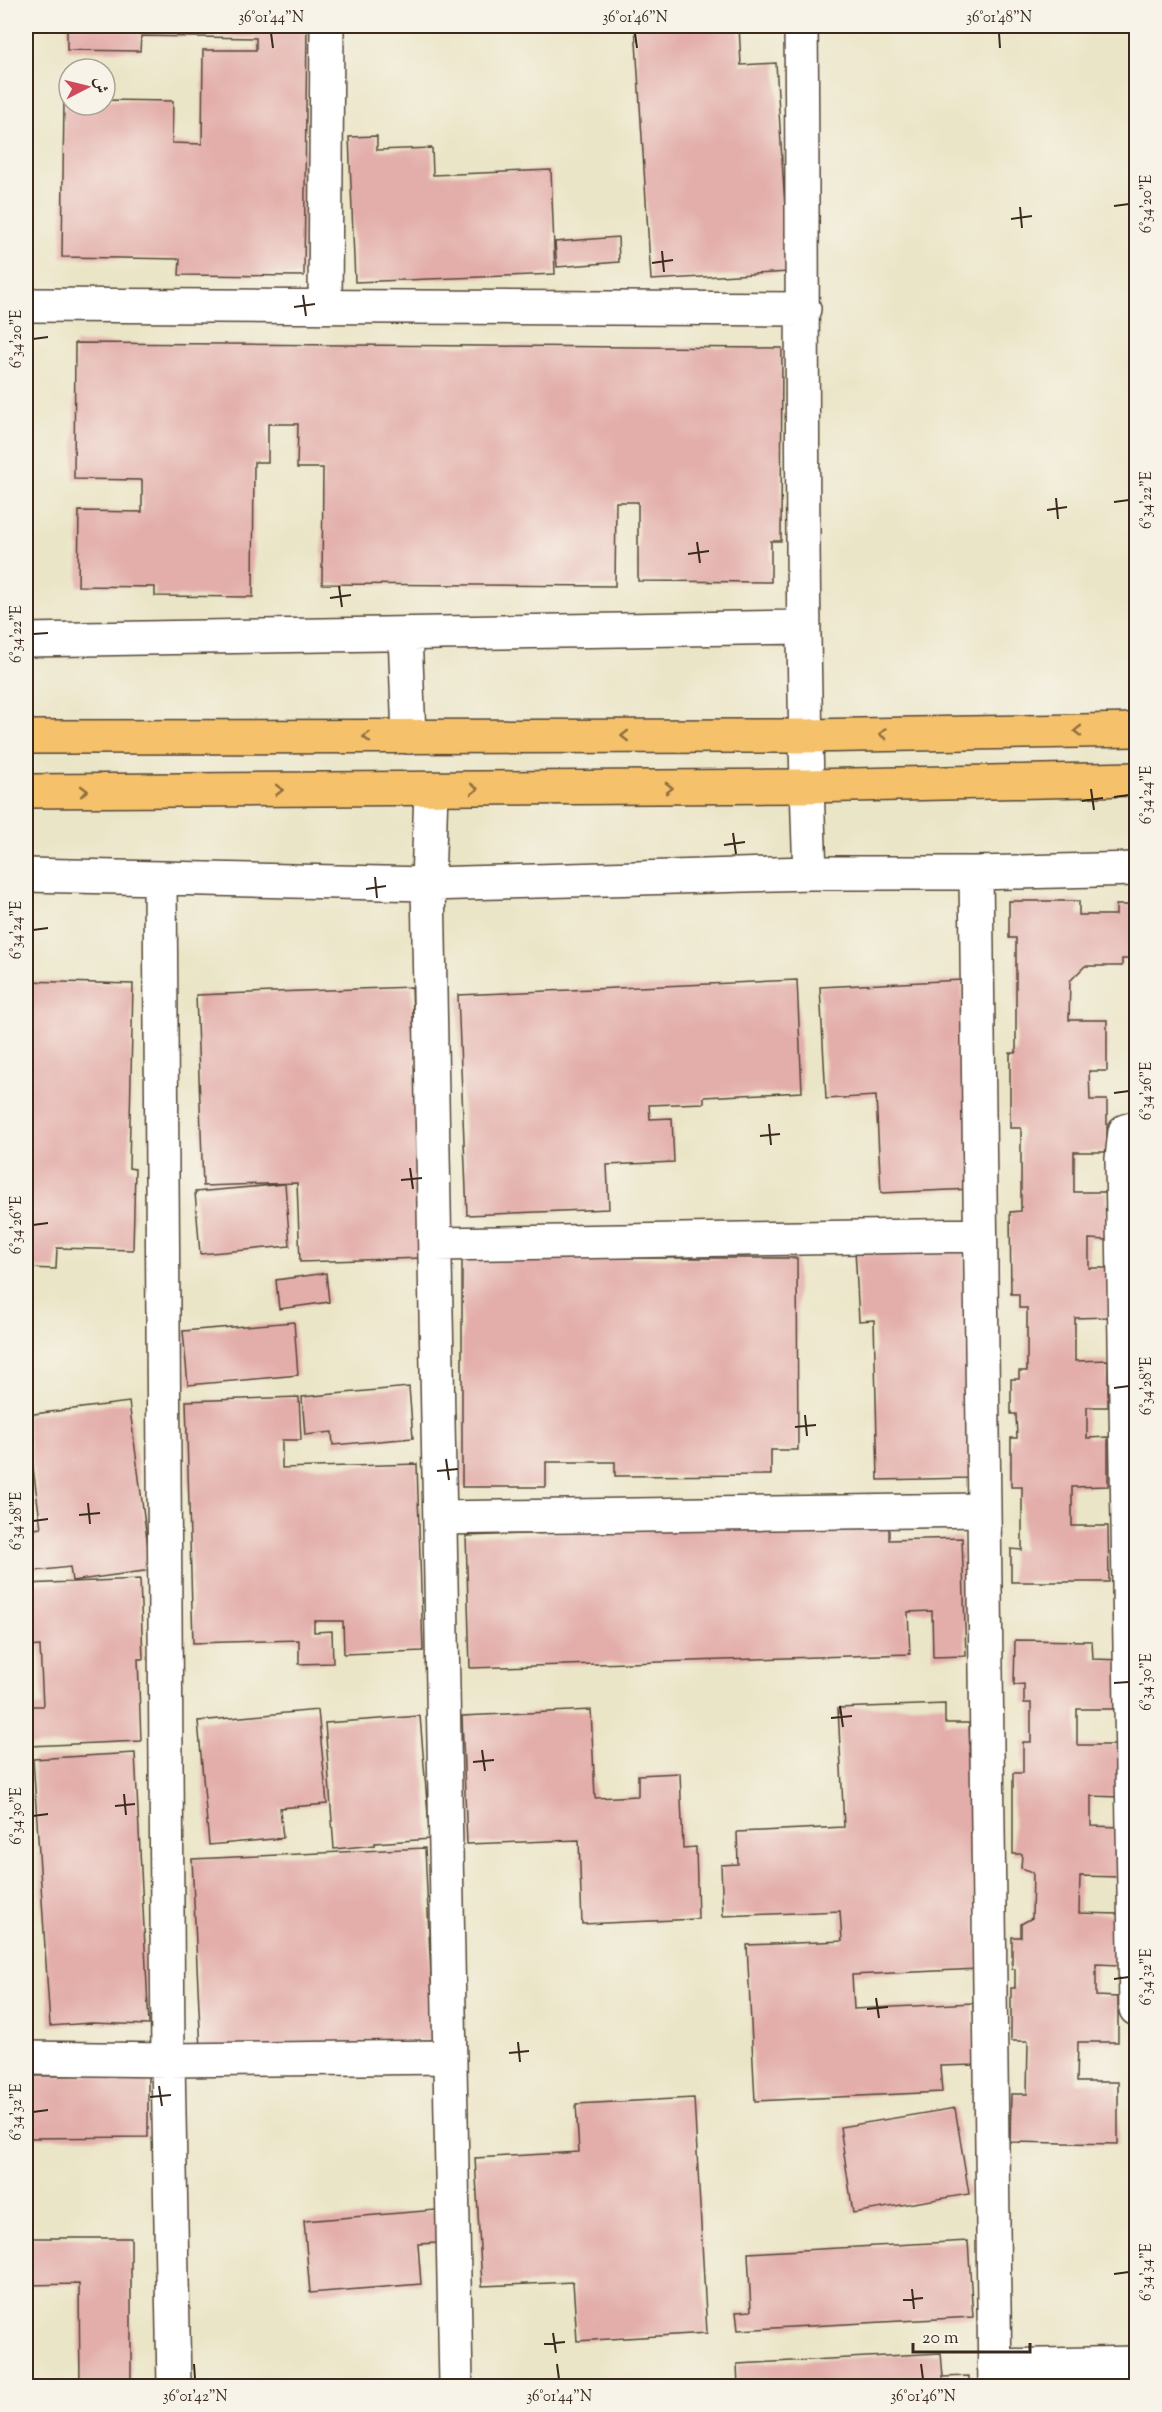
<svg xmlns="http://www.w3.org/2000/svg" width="1162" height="2412" font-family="'Sorts Mill Goudy',Amiri,serif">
  <rect width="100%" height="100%" fill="#f7f3e8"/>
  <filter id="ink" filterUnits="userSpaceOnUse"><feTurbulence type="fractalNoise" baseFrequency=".0167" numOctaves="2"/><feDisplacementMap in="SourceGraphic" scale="12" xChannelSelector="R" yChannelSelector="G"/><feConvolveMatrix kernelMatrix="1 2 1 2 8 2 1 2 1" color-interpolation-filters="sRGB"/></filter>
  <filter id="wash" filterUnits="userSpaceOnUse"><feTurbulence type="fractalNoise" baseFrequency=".008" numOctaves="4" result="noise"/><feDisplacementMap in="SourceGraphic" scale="24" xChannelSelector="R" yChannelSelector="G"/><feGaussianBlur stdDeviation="1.35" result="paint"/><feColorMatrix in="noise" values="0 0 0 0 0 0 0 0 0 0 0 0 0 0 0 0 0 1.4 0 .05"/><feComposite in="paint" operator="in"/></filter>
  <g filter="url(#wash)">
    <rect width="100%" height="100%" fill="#ebe5c7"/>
    <g id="blocks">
      <path fill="#e3aeaa" d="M67,26H307L304,276L179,275L180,259L62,257L64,99L69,100V105H105V100L173,101L172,143L202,144L203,50H256V38L141,36L140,51L67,50Z
        M635,26H739L741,65L776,63L789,272L651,280Z
        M377,136V150L432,148L433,175L551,170L555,274L355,282L349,137Z
        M618,237L619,262L557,267L555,242Z
        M75,343L782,348L781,541H771V582L638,581V502H616L615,586L322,584L323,468H297L298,424H268V462H254L253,597L155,596V587L78,586L79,511L142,512V480L74,479Z
        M1009,901H1079V915H1116V905H1136V959H1122V966H1085L1070,981L1069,1020H1107V1071H1089L1090,1100H1107V1152H1074V1192H1107V1240L1089,1239V1268H1108V1317L1075,1318V1361L1108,1360V1407H1087V1438L1108,1437V1486L1072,1487V1526H1108L1109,1582H1011V1549L1022,1550V1487H1011V1438H1017L1016,1414H1011V1379H1019V1371H1027V1308H1019V1294H1011L1010,1212L1021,1211V1128H1010V1053H1016V938H1009Z
        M797,980L802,1092L704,1097V1103L649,1105L650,1119L672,1118L674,1162L607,1165L609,1209L467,1215L458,995Z
        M962,980L972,1189L881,1193L876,1096L826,1099L820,987Z
        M26,981L133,984L129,1168L135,1169L133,1250L57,1248L56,1269L26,1268Z
        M412,987L422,1258L300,1262L297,1183L203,1186L196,995Z
        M285,1184L290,1246L200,1254L195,1192Z
        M964,1247L970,1478L878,1480L874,1320L859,1321L855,1249Z
        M462,1251H606V1258H797L798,1450H771V1475L615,1476V1462H546V1487H462Z
        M326,1273L329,1302L279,1309L276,1280Z
        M294,1322L298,1375L188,1385L183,1331Z
        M409,1387L413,1438L333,1445L332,1432L305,1435L302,1397Z
        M299,1397L301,1440H282V1468L417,1464L423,1651L344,1654L343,1621H314V1632L332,1631L333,1663L299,1664V1640L193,1643L186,1401Z
        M129,1402L151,1570L72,1581L70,1567L26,1572V1530L41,1528L26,1415Z
        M889,1522V1540L962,1538L966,1656L933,1657L932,1611L908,1612L910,1654L470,1668L466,1536Z
        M140,1579L143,1659H138L141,1741L29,1746L27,1706H43L40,1646L26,1647V1584Z
        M1015,1640L1092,1641L1093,1659L1122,1660L1121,1709H1077V1745H1121L1120,1797L1091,1796V1826L1120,1827V1877L1080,1876L1079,1913L1119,1914V1965L1096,1964V1996L1118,1997V2042H1078L1077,2082H1118V2144L1010,2142L1011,2094H1027L1028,2041H1011V1988H1015V1969H1012V1937H1021V1924L1032,1918L1033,1872L1021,1868L1022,1854H1013V1773H1023V1742H1031V1703H1024V1684L1014,1685Z
        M945,1704V1723H969L978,1969L852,1975L854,2009L973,2003L976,2065L940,2066L942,2092L755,2101L747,1945L842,1941L840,1911L723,1916L721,1865L738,1864L737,1832L844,1827L838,1708Z
        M318,1710L327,1804L280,1808L283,1838L209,1845L198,1721Z
        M591,1710L595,1798L638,1796V1775L680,1773L683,1848L696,1847L698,1919L582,1924L579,1840L467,1844L462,1716Z
        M420,1716L430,1839L375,1843V1845L334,1849L325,1723Z
        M135,1753L149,2025L91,2023L50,2026L33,1759Z
        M425,1848L434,2040L201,2051L192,1859Z
        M148,2075V2137L26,2138V2076Z
        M694,2098L707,2333L577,2341L573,2282L482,2286L475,2158L579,2152L576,2104Z
        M955,2108L969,2194L853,2213L840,2127Z
        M436,2210L438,2243L418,2244L421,2284L310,2293L304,2221Z
        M26,2238H131V2386H80L79,2284L26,2285Z
        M968,2241L973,2317L738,2330L736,2312L751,2311L748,2253Z
        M941,2353L943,2377L969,2376V2386H738L737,2364Z
        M1024,2380L1136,2381V2386H1024Z"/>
    </g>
  </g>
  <g filter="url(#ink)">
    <use href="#blocks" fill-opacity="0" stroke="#554637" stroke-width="1.5"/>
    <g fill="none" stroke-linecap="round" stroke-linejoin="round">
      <g stroke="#554637" stroke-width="36">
        <path id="minor" d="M801,26C804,308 799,590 810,873
          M26,305L804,309
          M325,305L327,26
          M405,634L409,737
          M26,640L802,627
          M431,789L428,884L456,2386
          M976,873L995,2386
          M26,875L428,884L810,873H976L1136,869
          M160,878L168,2060L174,2386
          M1136,1128L1125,1131L1122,1159L1136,2009
          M435,1244L980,1235
          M440,1518L983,1510
          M26,2058L168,2060L450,2057
          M994,2366L1136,2363"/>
      </g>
      <g stroke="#554637" stroke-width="36">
        <path id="highway" d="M26,737L805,736L1136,730
          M26,791L807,786L1136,779"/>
      </g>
      <use href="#minor" stroke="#fff" stroke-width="33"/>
      <use href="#highway" stroke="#f5c16b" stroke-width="33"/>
    </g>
    <defs><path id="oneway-chevron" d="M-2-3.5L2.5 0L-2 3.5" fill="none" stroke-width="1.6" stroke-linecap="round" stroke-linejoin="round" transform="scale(1.5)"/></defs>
    <g stroke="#8f6e41">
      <use href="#oneway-chevron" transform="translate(1078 731) rotate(179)"/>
      <use href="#oneway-chevron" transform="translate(883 734) rotate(179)"/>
      <use href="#oneway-chevron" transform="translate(625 736) rotate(180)"/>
      <use href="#oneway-chevron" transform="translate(367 737) rotate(180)"/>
      <use href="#oneway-chevron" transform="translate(669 788) rotate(-1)"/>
      <use href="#oneway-chevron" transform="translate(474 789)"/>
      <use href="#oneway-chevron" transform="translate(279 790)"/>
      <use href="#oneway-chevron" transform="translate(84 791)"/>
    </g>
  </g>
  <path fill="none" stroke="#3b2a1e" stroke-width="2" d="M271,33L273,48M635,33L637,48M999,33L1000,48M1114,206L1129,204M1020,207L1022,228M1011,219L1032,216M662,251L664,272M652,263L673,260M303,295L306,316M294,307L315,304M33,339L48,337M1056,498L1058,519M1114,502L1129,500M1047,510L1067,507M697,542L700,563M688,554L709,551M339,586L342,607M330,598L351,595M33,634L48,633M1091,789L1094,810M1114,797L1129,795M1082,801L1103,798M733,833L736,854M724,845L745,842M375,877L377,898M366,889L386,886M33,930L48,928M1114,1093L1129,1091M769,1124L771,1145M760,1136L780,1134M410,1168L413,1189M401,1180L422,1178M33,1225L48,1223M1114,1388L1129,1386M805,1415L807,1436M795,1427L816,1425M446,1459L449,1480M437,1471L458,1469M88,1503L90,1524M79,1515L100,1513M33,1521L48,1519M1114,1683L1129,1682M840,1706L843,1727M831,1718L852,1716M482,1750L485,1771M473,1762L494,1760M124,1794L126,1815M115,1806L135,1804M33,1816L48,1814M1114,1979L1129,1977M876,1998L879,2018M867,2009L888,2007M518,2042L520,2062M509,2053L529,2051M159,2086L162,2106M150,2097L171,2095M33,2112L48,2110M1114,2274L1129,2272M912,2289L914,2309M903,2300L923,2298M553,2333L556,2353M544,2344L565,2342M194,2364L195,2379M557,2364L559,2379M921,2364L923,2379"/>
  <rect width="1162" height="2412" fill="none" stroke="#f7f3e8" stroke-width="66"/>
  <g transform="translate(87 87) rotate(83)"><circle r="28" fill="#f7f3e8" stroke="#aca397" stroke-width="1.5"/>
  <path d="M0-4.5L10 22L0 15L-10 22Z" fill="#d1495b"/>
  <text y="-9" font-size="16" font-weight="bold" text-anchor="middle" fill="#3b2a1e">ش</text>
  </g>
  <path d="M913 2343v9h117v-9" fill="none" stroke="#3b2a1e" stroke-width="3"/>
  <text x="922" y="2343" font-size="18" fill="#3b2a1e" stroke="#f7f3e8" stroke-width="4.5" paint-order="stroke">20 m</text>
  <rect x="33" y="33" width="1096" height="2346" fill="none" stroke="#3b2a1e" stroke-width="2"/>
  <g font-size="15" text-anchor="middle" fill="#3b2a1e">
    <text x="271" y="22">36°01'44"N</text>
    <text x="635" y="22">36°01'46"N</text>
    <text x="999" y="22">36°01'48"N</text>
    <text transform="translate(1146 204) rotate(-90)" y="5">6°34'20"E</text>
    <text transform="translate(16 339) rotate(-90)" y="5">6°34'20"E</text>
    <text transform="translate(1146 500) rotate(-90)" y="5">6°34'22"E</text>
    <text transform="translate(16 634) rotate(-90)" y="5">6°34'22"E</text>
    <text transform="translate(1146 795) rotate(-90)" y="5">6°34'24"E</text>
    <text transform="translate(16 930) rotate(-90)" y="5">6°34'24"E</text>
    <text transform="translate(1146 1091) rotate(-90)" y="5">6°34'26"E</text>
    <text transform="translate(16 1225) rotate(-90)" y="5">6°34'26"E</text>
    <text transform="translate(1146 1386) rotate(-90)" y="5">6°34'28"E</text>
    <text transform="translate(16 1521) rotate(-90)" y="5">6°34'28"E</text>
    <text transform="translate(1146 1682) rotate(-90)" y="5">6°34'30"E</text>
    <text transform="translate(16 1816) rotate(-90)" y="5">6°34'30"E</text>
    <text transform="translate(1146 1977) rotate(-90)" y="5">6°34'32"E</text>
    <text transform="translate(16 2112) rotate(-90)" y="5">6°34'32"E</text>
    <text transform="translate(1146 2272) rotate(-90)" y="5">6°34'34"E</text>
    <text x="195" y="2401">36°01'42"N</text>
    <text x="559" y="2401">36°01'44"N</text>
    <text x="923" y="2401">36°01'46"N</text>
  </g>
</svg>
